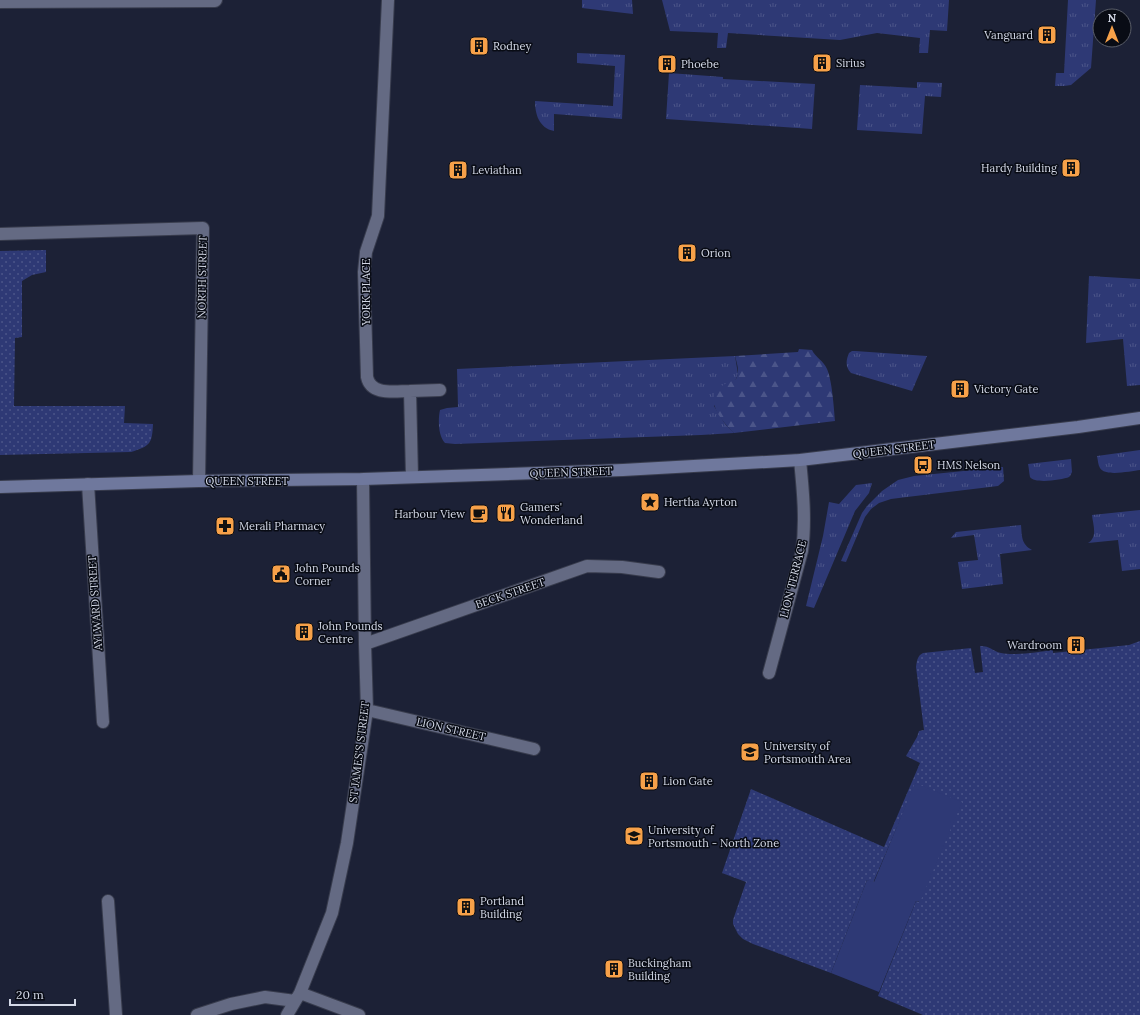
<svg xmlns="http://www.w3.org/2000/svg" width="1140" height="1015" font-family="Lora,serif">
  <defs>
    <pattern id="grass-tufts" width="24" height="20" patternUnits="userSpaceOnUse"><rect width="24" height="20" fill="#2e3975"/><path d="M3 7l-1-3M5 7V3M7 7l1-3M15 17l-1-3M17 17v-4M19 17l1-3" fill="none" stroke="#4b5589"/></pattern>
    <pattern id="forest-firs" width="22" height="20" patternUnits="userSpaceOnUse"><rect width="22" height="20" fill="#2e3975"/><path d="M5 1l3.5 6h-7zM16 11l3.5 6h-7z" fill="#4b5589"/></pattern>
    <pattern id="park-dots" width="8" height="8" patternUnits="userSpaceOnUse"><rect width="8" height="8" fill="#2e3975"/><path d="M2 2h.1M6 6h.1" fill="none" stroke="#4b5589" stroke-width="1.8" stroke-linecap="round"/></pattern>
  </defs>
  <rect width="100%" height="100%" fill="#1c2136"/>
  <path fill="url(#grass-tufts)" d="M582,0H632L633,14L582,8Z
    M662,0H949L947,31L930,30L928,53H919L920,38L877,33L840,40L728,33L726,48H717L718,33L670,31Z
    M1068,0H1096L1091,68L1071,85L1064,86H1055L1056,73H1064Z
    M577,53L625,55L622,119L554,114V131C539,128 535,114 535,101L613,106L615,66L577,63Z
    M669,73L723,77V79L815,84L812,129L666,119Z
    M917,82L942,83L941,97L925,96L922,134L857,130L860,85L917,88Z
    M1089,276L1140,279V385L1127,386L1123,339L1086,343Z
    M852,351H855L927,356L912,391L851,373C845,367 846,360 849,353Z
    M735,356L738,374L736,379L732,382L714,406L725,424L734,433L701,435L455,444L445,443C438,436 438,419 440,410L447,408L458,407L457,369Z
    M1140,450V470C1131,471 1105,477 1100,468C1098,465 1098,460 1097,456Z
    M1071,459L1072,472L1070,476L1069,477C1062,480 1034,484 1030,477C1029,473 1029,468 1028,464Z
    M1003,467L1004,481L998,486L907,497L891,499L879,503L871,509L865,517L846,562L841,561L862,513L867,506L882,491L898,480L914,476Z
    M872,483L869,493L855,511L814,608L806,606L823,536L829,502L839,504L856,485Z
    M1140,510V569L1122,571L1118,540L1088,543C1098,537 1093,525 1092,515Z
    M1021,525C1022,536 1021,544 1032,550L1000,554L1003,584L962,589L958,562L978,560L974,535L951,538L956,532Z"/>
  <path fill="url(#forest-firs)" d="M799,349L812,350C815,357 824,361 827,369C832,380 834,408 835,421L734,433C725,424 706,404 717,390C722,384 730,382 736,379C740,371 737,364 735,356L798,352Z"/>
  <path fill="url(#park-dots)" d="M46,250V272L32,275L22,281V337L15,338L14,406H125L124,423L153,424C152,443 151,446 131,452L0,455V251Z
    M1140,641V1015H923L878,996L916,901L919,902L916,783L873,883L867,880L831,973L753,944L743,939L738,934L733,924V920L746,882L722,873L751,789L884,847L920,763L906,756L917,737L919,731L924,730L916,667C917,661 917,656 923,653L971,648L975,673L983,672L980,646C991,646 992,651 1001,653C1015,656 1038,652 1053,650V653L1129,645Z"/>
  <path fill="#2e3975" d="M915,783L962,802L920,902L916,901L879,992L831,973L867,880L874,882Z"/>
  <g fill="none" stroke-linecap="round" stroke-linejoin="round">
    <g stroke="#383c4d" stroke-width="14">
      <path id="street" d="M388,0L378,216L366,252L364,272L367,377C371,396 395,391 410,391L412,477
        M0,2L215,1L216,0
        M0,234L203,228L199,481
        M410,391L440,390
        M88,484L103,722
        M365,644L587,566L622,567L659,572
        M769,673L802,551C806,521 803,490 800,460
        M367,710L534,749
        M108,901L116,1015
        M300,993L359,1015
        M197,1015L231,1004L265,997L295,1001
        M287,1015L300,993L332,913L347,843L367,710L365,644L363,479"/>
    </g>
    <g stroke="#383c4d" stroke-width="14">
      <path id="secondary" d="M0,487L199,481L363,479L623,470L800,460L1078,427L1140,418"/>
    </g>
    <use href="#street" stroke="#646a83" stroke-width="12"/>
    <use href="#secondary" stroke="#6f789d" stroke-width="12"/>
  </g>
  <defs>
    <g id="building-square" transform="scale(1)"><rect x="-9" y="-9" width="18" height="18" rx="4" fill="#f7a149" stroke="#090c15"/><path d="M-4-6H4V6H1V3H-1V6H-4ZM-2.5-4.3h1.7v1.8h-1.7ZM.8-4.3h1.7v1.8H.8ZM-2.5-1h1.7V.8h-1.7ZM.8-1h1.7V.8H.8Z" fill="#111"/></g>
    <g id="bus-square" transform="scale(1)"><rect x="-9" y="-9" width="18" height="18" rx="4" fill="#f7a149" stroke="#090c15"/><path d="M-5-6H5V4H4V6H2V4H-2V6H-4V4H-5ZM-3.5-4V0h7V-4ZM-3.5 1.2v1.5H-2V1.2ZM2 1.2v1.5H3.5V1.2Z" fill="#111"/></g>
    <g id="sight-square" transform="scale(1)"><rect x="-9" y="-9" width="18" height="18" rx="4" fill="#f7a149" stroke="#090c15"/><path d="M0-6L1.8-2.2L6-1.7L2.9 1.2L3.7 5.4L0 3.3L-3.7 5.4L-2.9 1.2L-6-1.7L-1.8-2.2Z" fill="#111"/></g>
    <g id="restaurant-square" transform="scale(1)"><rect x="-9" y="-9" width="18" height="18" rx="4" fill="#f7a149" stroke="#090c15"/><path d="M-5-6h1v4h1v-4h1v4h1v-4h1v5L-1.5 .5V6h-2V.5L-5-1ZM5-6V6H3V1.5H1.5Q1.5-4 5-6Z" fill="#111"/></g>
    <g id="cafe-square" transform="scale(1)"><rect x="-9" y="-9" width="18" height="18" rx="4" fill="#f7a149" stroke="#090c15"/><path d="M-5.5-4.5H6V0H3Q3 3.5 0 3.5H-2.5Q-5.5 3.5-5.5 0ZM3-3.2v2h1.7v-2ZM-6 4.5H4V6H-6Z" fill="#111"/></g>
    <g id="pharmacy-square" transform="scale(1)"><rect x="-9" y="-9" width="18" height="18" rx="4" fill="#f7a149" stroke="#090c15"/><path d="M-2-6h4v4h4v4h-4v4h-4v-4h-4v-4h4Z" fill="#111"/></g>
    <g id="civic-square" transform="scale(1)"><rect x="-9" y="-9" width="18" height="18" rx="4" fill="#f7a149" stroke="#090c15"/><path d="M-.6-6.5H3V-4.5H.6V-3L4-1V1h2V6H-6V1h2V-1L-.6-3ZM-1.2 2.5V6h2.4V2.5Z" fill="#111"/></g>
    <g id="university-square" transform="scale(1)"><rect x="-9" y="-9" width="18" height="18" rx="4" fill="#f7a149" stroke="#090c15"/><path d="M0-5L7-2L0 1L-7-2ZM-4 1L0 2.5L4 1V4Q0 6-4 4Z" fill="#111"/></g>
  </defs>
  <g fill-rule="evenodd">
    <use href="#building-square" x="1047" y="35"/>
    <use href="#building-square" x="479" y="46"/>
    <use href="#building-square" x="822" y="63"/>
    <use href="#building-square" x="667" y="64"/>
    <use href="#building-square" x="1071" y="168"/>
    <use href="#building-square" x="458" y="170"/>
    <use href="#building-square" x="687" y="253"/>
    <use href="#building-square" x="960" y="389"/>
    <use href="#bus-square" x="923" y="465"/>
    <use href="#sight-square" x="650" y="502"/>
    <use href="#restaurant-square" x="506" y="513"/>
    <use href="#cafe-square" x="479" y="514"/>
    <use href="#pharmacy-square" x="225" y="526"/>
    <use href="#civic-square" x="281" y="574"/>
    <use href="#building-square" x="304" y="632"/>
    <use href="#building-square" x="1076" y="645"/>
    <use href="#university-square" x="750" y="752"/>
    <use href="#building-square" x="649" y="781"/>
    <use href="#university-square" x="634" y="836"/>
    <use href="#building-square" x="466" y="907"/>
    <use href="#building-square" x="614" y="969"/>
  </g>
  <g text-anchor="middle" stroke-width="3" stroke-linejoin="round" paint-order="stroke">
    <g font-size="11" fill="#d4d9e7" stroke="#090c15" text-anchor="start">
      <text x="1033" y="39" text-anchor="end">Vanguard</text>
      <text x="493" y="50">Rodney</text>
      <text x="836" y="67">Sirius</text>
      <text x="681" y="68">Phoebe</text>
      <text x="1057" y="172" text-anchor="end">Hardy Building</text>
      <text x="472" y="174">Leviathan</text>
      <text x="701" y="257">Orion</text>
      <text x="974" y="393">Victory Gate</text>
      <text x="937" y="469">HMS Nelson</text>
      <text x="664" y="506">Hertha Ayrton</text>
      <text x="520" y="511">Gamers'<tspan x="520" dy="13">Wonderland</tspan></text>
      <text x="465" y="518" text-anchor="end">Harbour View</text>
      <text x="239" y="530">Merali Pharmacy</text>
      <text x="295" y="572">John Pounds<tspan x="295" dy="13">Corner</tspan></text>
      <text x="318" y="630">John Pounds<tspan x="318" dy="13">Centre</tspan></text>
      <text x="1062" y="649" text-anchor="end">Wardroom</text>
      <text x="764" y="750">University of<tspan x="764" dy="13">Portsmouth Area</tspan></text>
      <text x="663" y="785">Lion Gate</text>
      <text x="648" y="834">University of<tspan x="648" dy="13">Portsmouth - North Zone</tspan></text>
      <text x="480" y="905">Portland<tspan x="480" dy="13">Building</tspan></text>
      <text x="628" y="967">Buckingham<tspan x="628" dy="13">Building</tspan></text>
    </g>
    <g font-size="11" fill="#d4d9e7" stroke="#090c15">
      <text transform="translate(202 277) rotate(-89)" y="4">NORTH STREET</text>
      <text transform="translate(366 292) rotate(-90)" y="4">YORK PLACE</text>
      <text transform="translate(894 449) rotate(-7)" y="4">QUEEN STREET</text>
      <text transform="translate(571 472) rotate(-2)" y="4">QUEEN STREET</text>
      <text x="247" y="485">QUEEN STREET</text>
      <text transform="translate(793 579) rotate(-76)" y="4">LION TERRACE</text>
      <text transform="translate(510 593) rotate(-19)" y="4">BECK STREET</text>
      <text transform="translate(95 603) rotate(-94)" y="4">AYLWARD STREET</text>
      <text transform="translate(451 729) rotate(13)" y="4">LION STREET</text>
      <text transform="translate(359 752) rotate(-83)" y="4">ST JAMES'S STREET</text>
    </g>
  </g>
  <g transform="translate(1112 28)"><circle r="19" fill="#090c15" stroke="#5a5e69"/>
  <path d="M0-3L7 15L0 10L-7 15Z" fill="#f7a149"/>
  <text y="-6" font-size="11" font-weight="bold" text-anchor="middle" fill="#d4d9e7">N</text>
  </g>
  <path d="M10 999v6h65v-6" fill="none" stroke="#d4d9e7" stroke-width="2"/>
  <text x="16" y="999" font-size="12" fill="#d4d9e7" stroke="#090c15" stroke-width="3" paint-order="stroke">20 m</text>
</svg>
